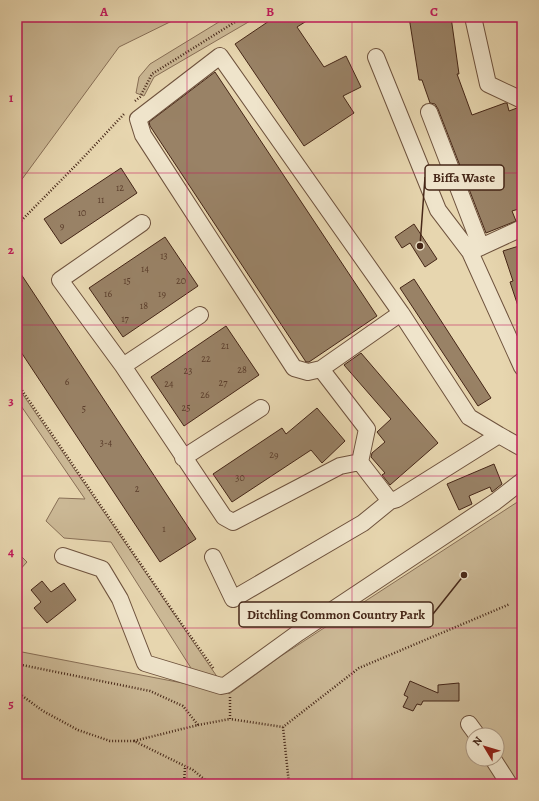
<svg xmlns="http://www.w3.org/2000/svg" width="539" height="801" font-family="Alegreya,serif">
  <rect width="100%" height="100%" fill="#e7d6af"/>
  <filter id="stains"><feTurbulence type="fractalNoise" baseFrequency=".005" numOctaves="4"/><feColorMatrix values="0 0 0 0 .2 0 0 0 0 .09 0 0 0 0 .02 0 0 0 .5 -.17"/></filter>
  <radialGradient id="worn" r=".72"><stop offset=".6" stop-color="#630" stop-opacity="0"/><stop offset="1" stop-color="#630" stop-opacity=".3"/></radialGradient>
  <path fill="#cbb895" stroke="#886f56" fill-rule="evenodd" d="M17,17H180L119,47L17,186Z
    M227,17H257L154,77L144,96L136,93L139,77L150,64Z
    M17,386L229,694L281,656L522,499V784H17V651L203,687L111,542L64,538L46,521L59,498L85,499L17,400ZM473,735H497V759H473Z
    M17,552L27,562L17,573Z"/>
  <path fill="#998266" stroke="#452617" d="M275,17H313L297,27L324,67L346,56L361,87L343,96L354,113L304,146L235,44Z
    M409,17H451L459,74H457L472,115L505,103H507L509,111L517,108L522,122V208L512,211L516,221L486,233L438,109L435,104L430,103L422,80H419Z
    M215,72L377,316L309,362H306L150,126L149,122Z
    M121,168L137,193L61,244L44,219Z
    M414,224L437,259L425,267L410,243L402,248L395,237Z
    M165,237L198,286L123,337L89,288Z
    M522,245V312H520L510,282L513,281L503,251Z
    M17,268L196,539L160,562L17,346Z
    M414,279L491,398L478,406L400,288Z
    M226,326L259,375L184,426L151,377Z
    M361,353L438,443L390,485L382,475L385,473L371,457L372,453L385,442L377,432L391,419L344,365Z
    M317,408L345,441L322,463L311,450L232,502L213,474L282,428L286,434Z
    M494,464L502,484L492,492L490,487L469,496L472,504L459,510L447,484Z
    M42,581L51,592L64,583L76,600L47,623L34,608L41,602L31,590Z
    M410,681L438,693V685L459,683V701H423L421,705L417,704L413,711L403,707L408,697L404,695Z"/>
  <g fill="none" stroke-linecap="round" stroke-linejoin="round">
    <g stroke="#6e523d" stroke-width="18">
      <path id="minor" d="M473,17L488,84L522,100
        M376,57L438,210L470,252L522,228
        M429,112L481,247
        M142,223L60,280L123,366L224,517L233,522L340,466L360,462
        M470,252L522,367
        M401,313L220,56L138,119L143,135L294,368L308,372L321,369L367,429L360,462L390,501L397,499L499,435
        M123,366L200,315
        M321,369L401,313L469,417L499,435L522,448
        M183,458L261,408
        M63,556L102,569L120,599L145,663L221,686L226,685L298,633L495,502L522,481
        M213,557L233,599L363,523L390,501
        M469,724L477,735
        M493,759L509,784"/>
    </g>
    <path stroke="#452617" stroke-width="2.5" stroke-dasharray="1 2" stroke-linecap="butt" d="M135,101L140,97L152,74L243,17
      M17,225L81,160L124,114
      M17,383L179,620L214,669
      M17,664L150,691L183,706L198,725L134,741
      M17,692L43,711L78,730L110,741H134L193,770L210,784
      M230,697V719L283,727L359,668L510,604
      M198,725L230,719
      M283,727L289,784
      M184,784L185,767"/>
    <use href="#minor" stroke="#efe4cb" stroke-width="16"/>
  </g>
  <path fill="none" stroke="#c2185b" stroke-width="1" stroke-opacity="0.55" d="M187,17V784M352,17V784M17,173H522M17,325H522M17,476H522M17,628H522"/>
  <g text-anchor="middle" stroke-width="3" stroke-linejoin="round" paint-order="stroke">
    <g font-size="10" fill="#5a3d2b">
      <text x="120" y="191">12</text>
      <text x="101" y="203">11</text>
      <text x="82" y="216">10</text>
      <text x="62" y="229">9</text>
      <text x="164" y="259">13</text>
      <text x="145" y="272">14</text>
      <text x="127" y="284">15</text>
      <text x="181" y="284">20</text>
      <text x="108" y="297">16</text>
      <text x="162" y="297">19</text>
      <text x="144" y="309">18</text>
      <text x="125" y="322">17</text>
      <text x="225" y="349">21</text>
      <text x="206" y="362">22</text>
      <text x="242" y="373">28</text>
      <text x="188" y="374">23</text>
      <text x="67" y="385">6</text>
      <text x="223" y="386">27</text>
      <text x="169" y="387">24</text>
      <text x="205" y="398">26</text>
      <text x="186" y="411">25</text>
      <text x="84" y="412">5</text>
      <text x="106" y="446">3-4</text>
      <text x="274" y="458">29</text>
      <text x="240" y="481">30</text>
      <text x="137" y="492">2</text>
      <text x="164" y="532">1</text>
    </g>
  </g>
  <path fill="none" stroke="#452617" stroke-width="1.5" d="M420 246L425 177M464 575L433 614"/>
  <g fill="#452617" stroke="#efe4cb" stroke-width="1.5">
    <circle cx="420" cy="246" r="4"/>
    <circle cx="464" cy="575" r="4"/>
  </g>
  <g fill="#efe4cb" stroke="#452617" stroke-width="1.5">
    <rect x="425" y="165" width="79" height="25" rx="4"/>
    <rect x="239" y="602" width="194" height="25" rx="4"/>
  </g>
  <g font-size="13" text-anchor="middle" font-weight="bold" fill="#452617">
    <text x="464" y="182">Biffa Waste</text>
    <text x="336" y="619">Ditchling Common Country Park</text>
  </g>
  <rect width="539" height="801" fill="none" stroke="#e7d6af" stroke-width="44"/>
  <g transform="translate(485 747) rotate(308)"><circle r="19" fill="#efe4cb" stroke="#ab9883"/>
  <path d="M0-3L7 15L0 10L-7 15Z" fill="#8f2418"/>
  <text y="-6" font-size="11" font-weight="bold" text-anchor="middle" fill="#452617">N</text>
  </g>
  <rect x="22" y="22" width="495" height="757" fill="none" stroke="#c2185b" stroke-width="1.5"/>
  <g font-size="13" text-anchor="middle" font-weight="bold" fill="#c2185b">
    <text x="104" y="16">A</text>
    <text x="270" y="16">B</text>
    <text x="434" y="16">C</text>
    <text x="11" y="102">1</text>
    <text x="11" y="254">2</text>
    <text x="11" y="405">3</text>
    <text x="11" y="556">4</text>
    <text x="11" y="708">5</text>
  </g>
  <rect width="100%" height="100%" filter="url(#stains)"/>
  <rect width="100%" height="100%" fill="url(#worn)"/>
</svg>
